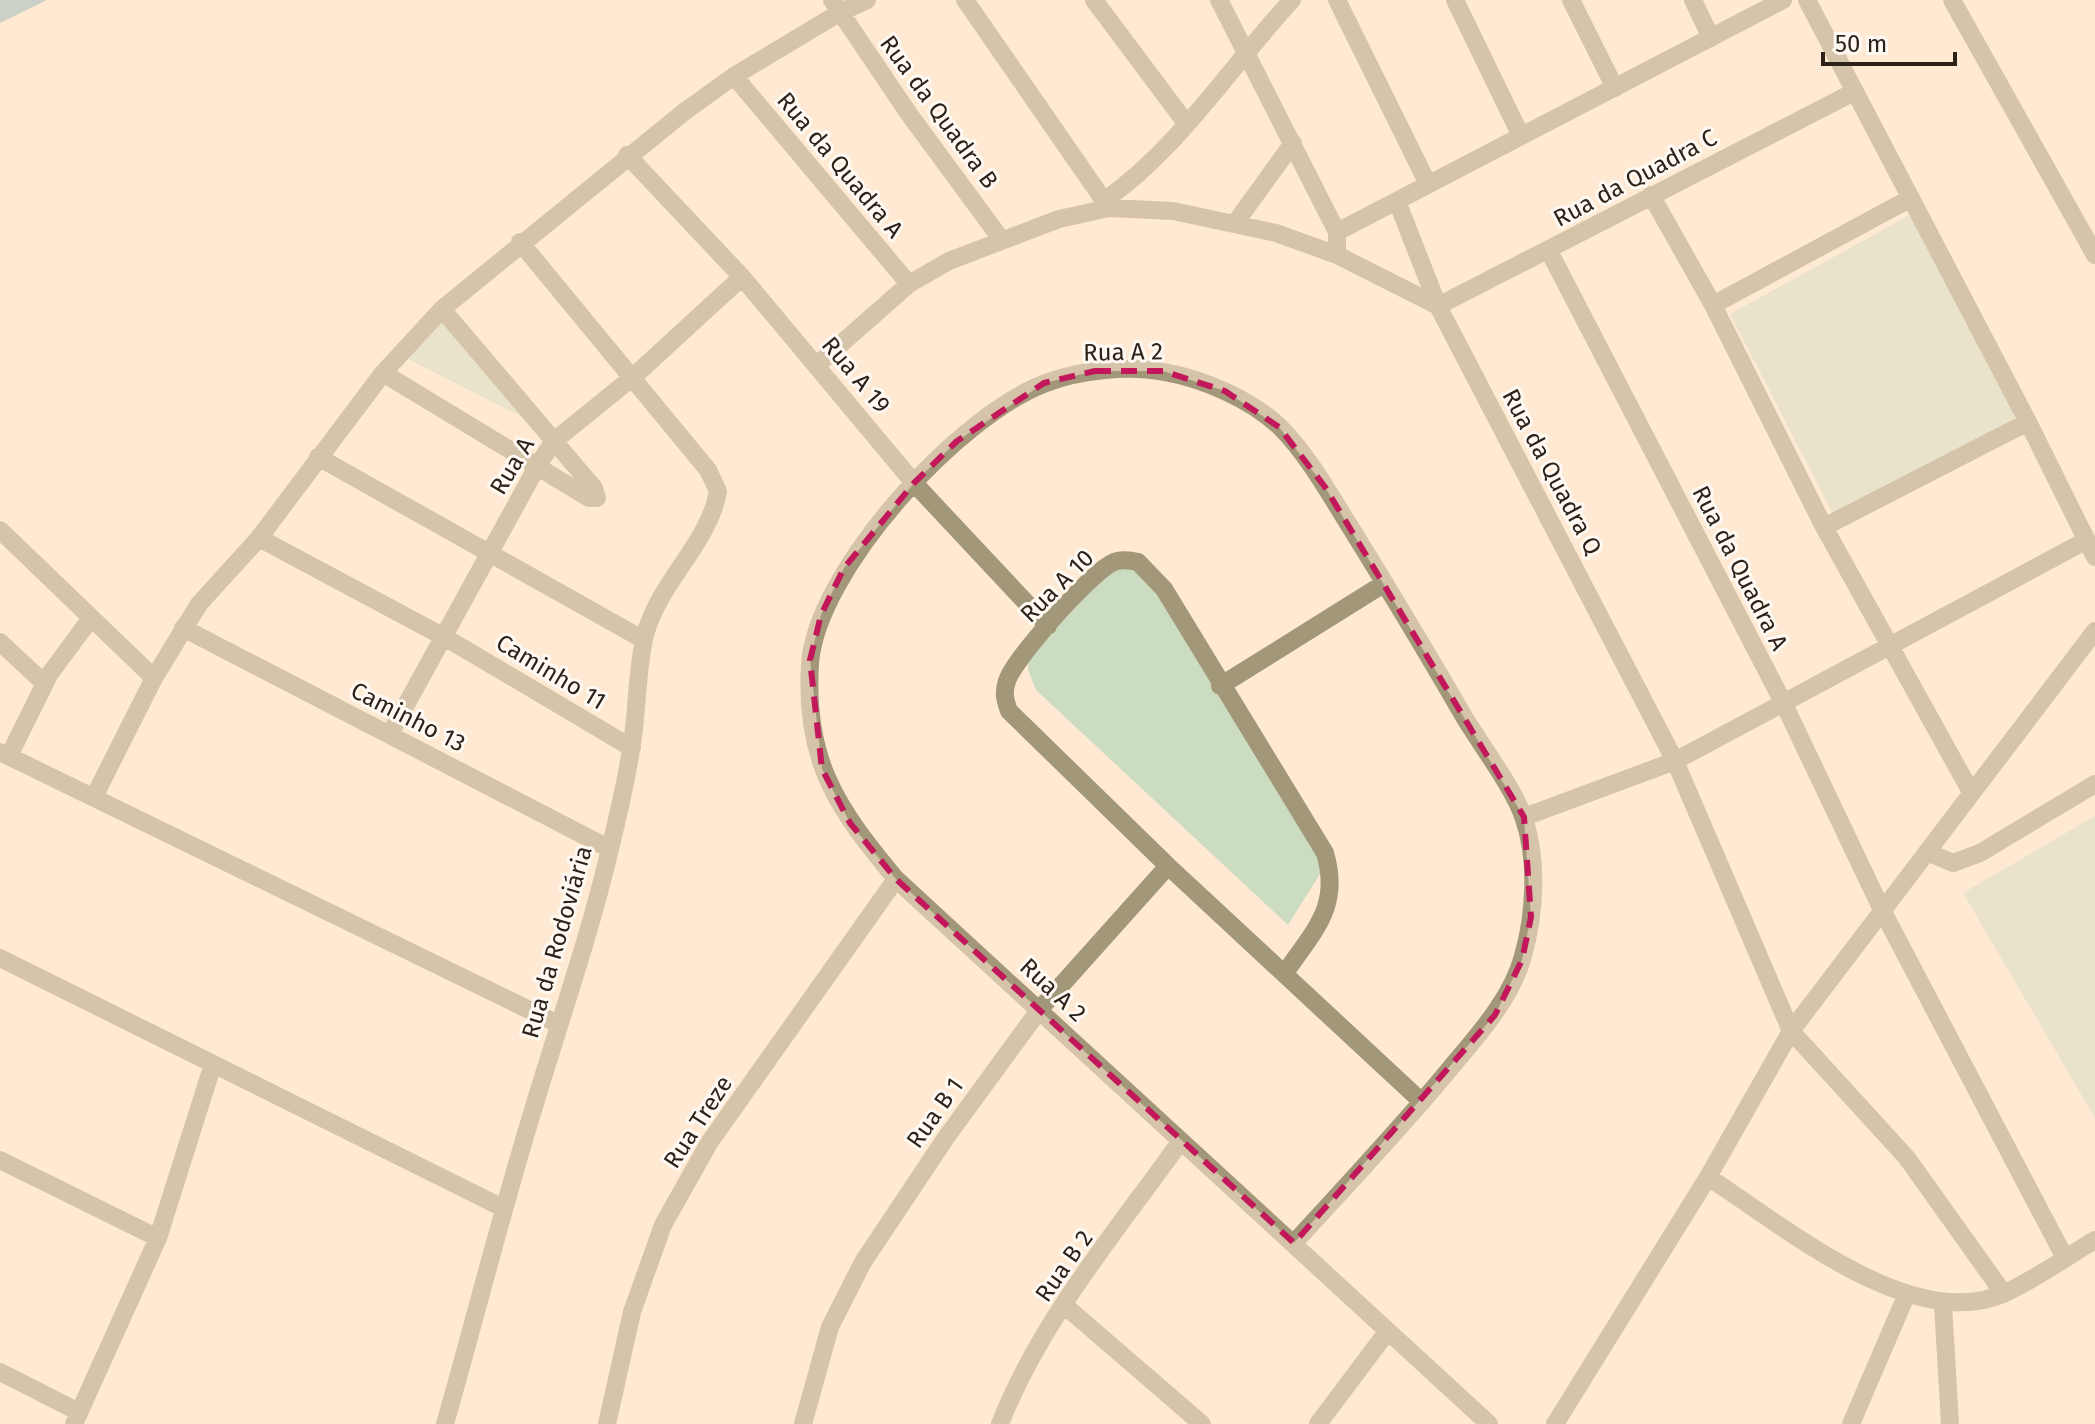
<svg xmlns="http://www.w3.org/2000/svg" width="2095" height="1424" font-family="'Fira Sans',sans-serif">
  <rect width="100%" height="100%" fill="#ffe9d2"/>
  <path fill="#ccdcc0" d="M1912,214L2018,417L1833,514L1730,314Z
    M442,320L535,423L408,359Z
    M1114,566L1148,568L1325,866L1288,925L1036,690L1028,670L1029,658Z
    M2095,816V1118L1963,893Z"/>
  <path fill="#8eb4bb" d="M0,0H47L0,23Z"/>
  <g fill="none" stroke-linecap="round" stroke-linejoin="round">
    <path stroke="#a29879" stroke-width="18" d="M832,0L909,114L1001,239
      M965,0L1109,208
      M1094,0L1186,123
      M1219,0L1337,232
      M1337,0L1428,184
      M1455,0L1521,136
      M1571,0L1615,88
      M1693,0L1711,38
      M1807,0L2028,422L2095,557
      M1952,0L2095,255
      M734,76L909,284
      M627,155L742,277L914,483L1048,626
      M1651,195L1713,305L1824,527L1971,792
      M1105,200C1179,148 1231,66 1292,0
      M1397,201L1438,306L1675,761L1791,1031L1708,1177L1555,1424
      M1236,222L1293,143
      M1549,251L1784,704L1882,910L2065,1258
      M1337,255V232L1783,0
      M1713,305L1911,198
      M817,365L909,284L949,261L1059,219L1109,208L1173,211L1276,233L1337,255L1438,306L1854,92
      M383,373L589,498H597L594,488L442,309
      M318,457L644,640
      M1824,527L2028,422
      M0,530L154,678
      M259,538L446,638L632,748
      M183,628L610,849
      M0,642L44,683
      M1220,686L1385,583
      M390,734L538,465L554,441L633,377L742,277
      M0,752L558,1024
      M9,756L49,675L91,618
      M94,797L154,678L199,604L259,538L383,373L442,309L684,112L734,76L839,13L867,0
      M1524,817L1675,761L2087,540
      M1927,852L1953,863L1980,853L2095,784
      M0,958L503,1208
      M1285,973C1314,930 1341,907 1325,853L1164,589L1138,562C1130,560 1122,559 1114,562C1092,571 1014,659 1007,681C1003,693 1005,700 1009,711L1168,866L1422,1102
      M0,1160L158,1238
      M1708,1177C1784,1226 1913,1335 2005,1293C2036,1279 2066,1257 2095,1240
      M1294,1243C1346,1186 1399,1130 1448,1071C1477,1036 1511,1000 1523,956C1535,914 1538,860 1524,819C1514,788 1480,744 1463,715C1426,651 1388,588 1349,525C1329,493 1307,454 1280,427C1250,399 1204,379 1164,372C1128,365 1080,370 1046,383C959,415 816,571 810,664C804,761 837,808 896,879L1489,1424
      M2004,1294L1907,1158L1791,1031L2095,631
      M1943,1304L1950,1424
      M1064,1305L1202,1424
      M0,1372L79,1412
      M74,1424L158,1238L213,1064
      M445,1424C475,1319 501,1214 533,1110C559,1023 589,938 610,849C618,816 626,783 631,749C638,711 636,673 645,635C659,582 710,542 718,491L708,470L520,242
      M607,1424L632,1312L663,1225L709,1143L896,879
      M803,1424L830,1327L863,1262L945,1139L1040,1009L1168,866
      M1000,1424C1040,1321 1116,1232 1180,1142
      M1318,1424L1387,1332
      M1851,1424L1906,1296"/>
  </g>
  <path d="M0 0H2095V1424H0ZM1095,371H1163L1225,391L1279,427L1325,487L1524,817L1531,917L1522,960L1495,1015L1294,1243L896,879L850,823L822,769L810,660L821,615L844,568L914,483L957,441L1044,383Z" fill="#ffe9d2" fill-opacity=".55" fill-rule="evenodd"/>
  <path fill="none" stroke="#c2185b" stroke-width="6" stroke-dasharray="16 10" stroke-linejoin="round" d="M1095,371H1163L1225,391L1279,427L1325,487L1524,817L1531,917L1522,960L1495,1015L1294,1243L896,879L850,823L822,769L810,660L821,615L844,568L914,483L957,441L1044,383Z"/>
  <g text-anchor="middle" stroke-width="6" stroke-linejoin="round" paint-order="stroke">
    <g font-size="24" fill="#2d2218" stroke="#fff9f3">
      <text transform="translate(939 112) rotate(54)" y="8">Rua da Quadra B</text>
      <text transform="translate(840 165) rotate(50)" y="8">Rua da Quadra A</text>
      <text transform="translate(1635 178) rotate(-28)" y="8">Rua da Quadra C</text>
      <text transform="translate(1123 352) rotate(-1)" y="8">Rua A 2</text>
      <text transform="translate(856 375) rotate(50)" y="8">Rua A 19</text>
      <text transform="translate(512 466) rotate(-59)" y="8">Rua A</text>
      <text transform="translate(1552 472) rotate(62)" y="8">Rua da Quadra Q</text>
      <text transform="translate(1740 568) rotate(63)" y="8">Rua da Quadra A</text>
      <text transform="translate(1057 586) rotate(-45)" y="8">Rua A 10</text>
      <text transform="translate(551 672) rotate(31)" y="8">Caminho 11</text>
      <text transform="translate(408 717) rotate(27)" y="8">Caminho 13</text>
      <text transform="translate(557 942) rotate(-74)" y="8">Rua da Rodoviária</text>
      <text transform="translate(1053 990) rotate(43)" y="8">Rua A 2</text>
      <text transform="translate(935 1113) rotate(-55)" y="8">Rua B 1</text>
      <text transform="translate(698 1122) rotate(-57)" y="8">Rua Treze</text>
      <text transform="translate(1064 1266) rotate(-55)" y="8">Rua B 2</text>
    </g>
  </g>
  <path d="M1823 52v12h132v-12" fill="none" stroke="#2d2218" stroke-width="4"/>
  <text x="1835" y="52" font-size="24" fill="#2d2218" stroke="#fff9f3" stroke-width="6" paint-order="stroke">50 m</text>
</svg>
